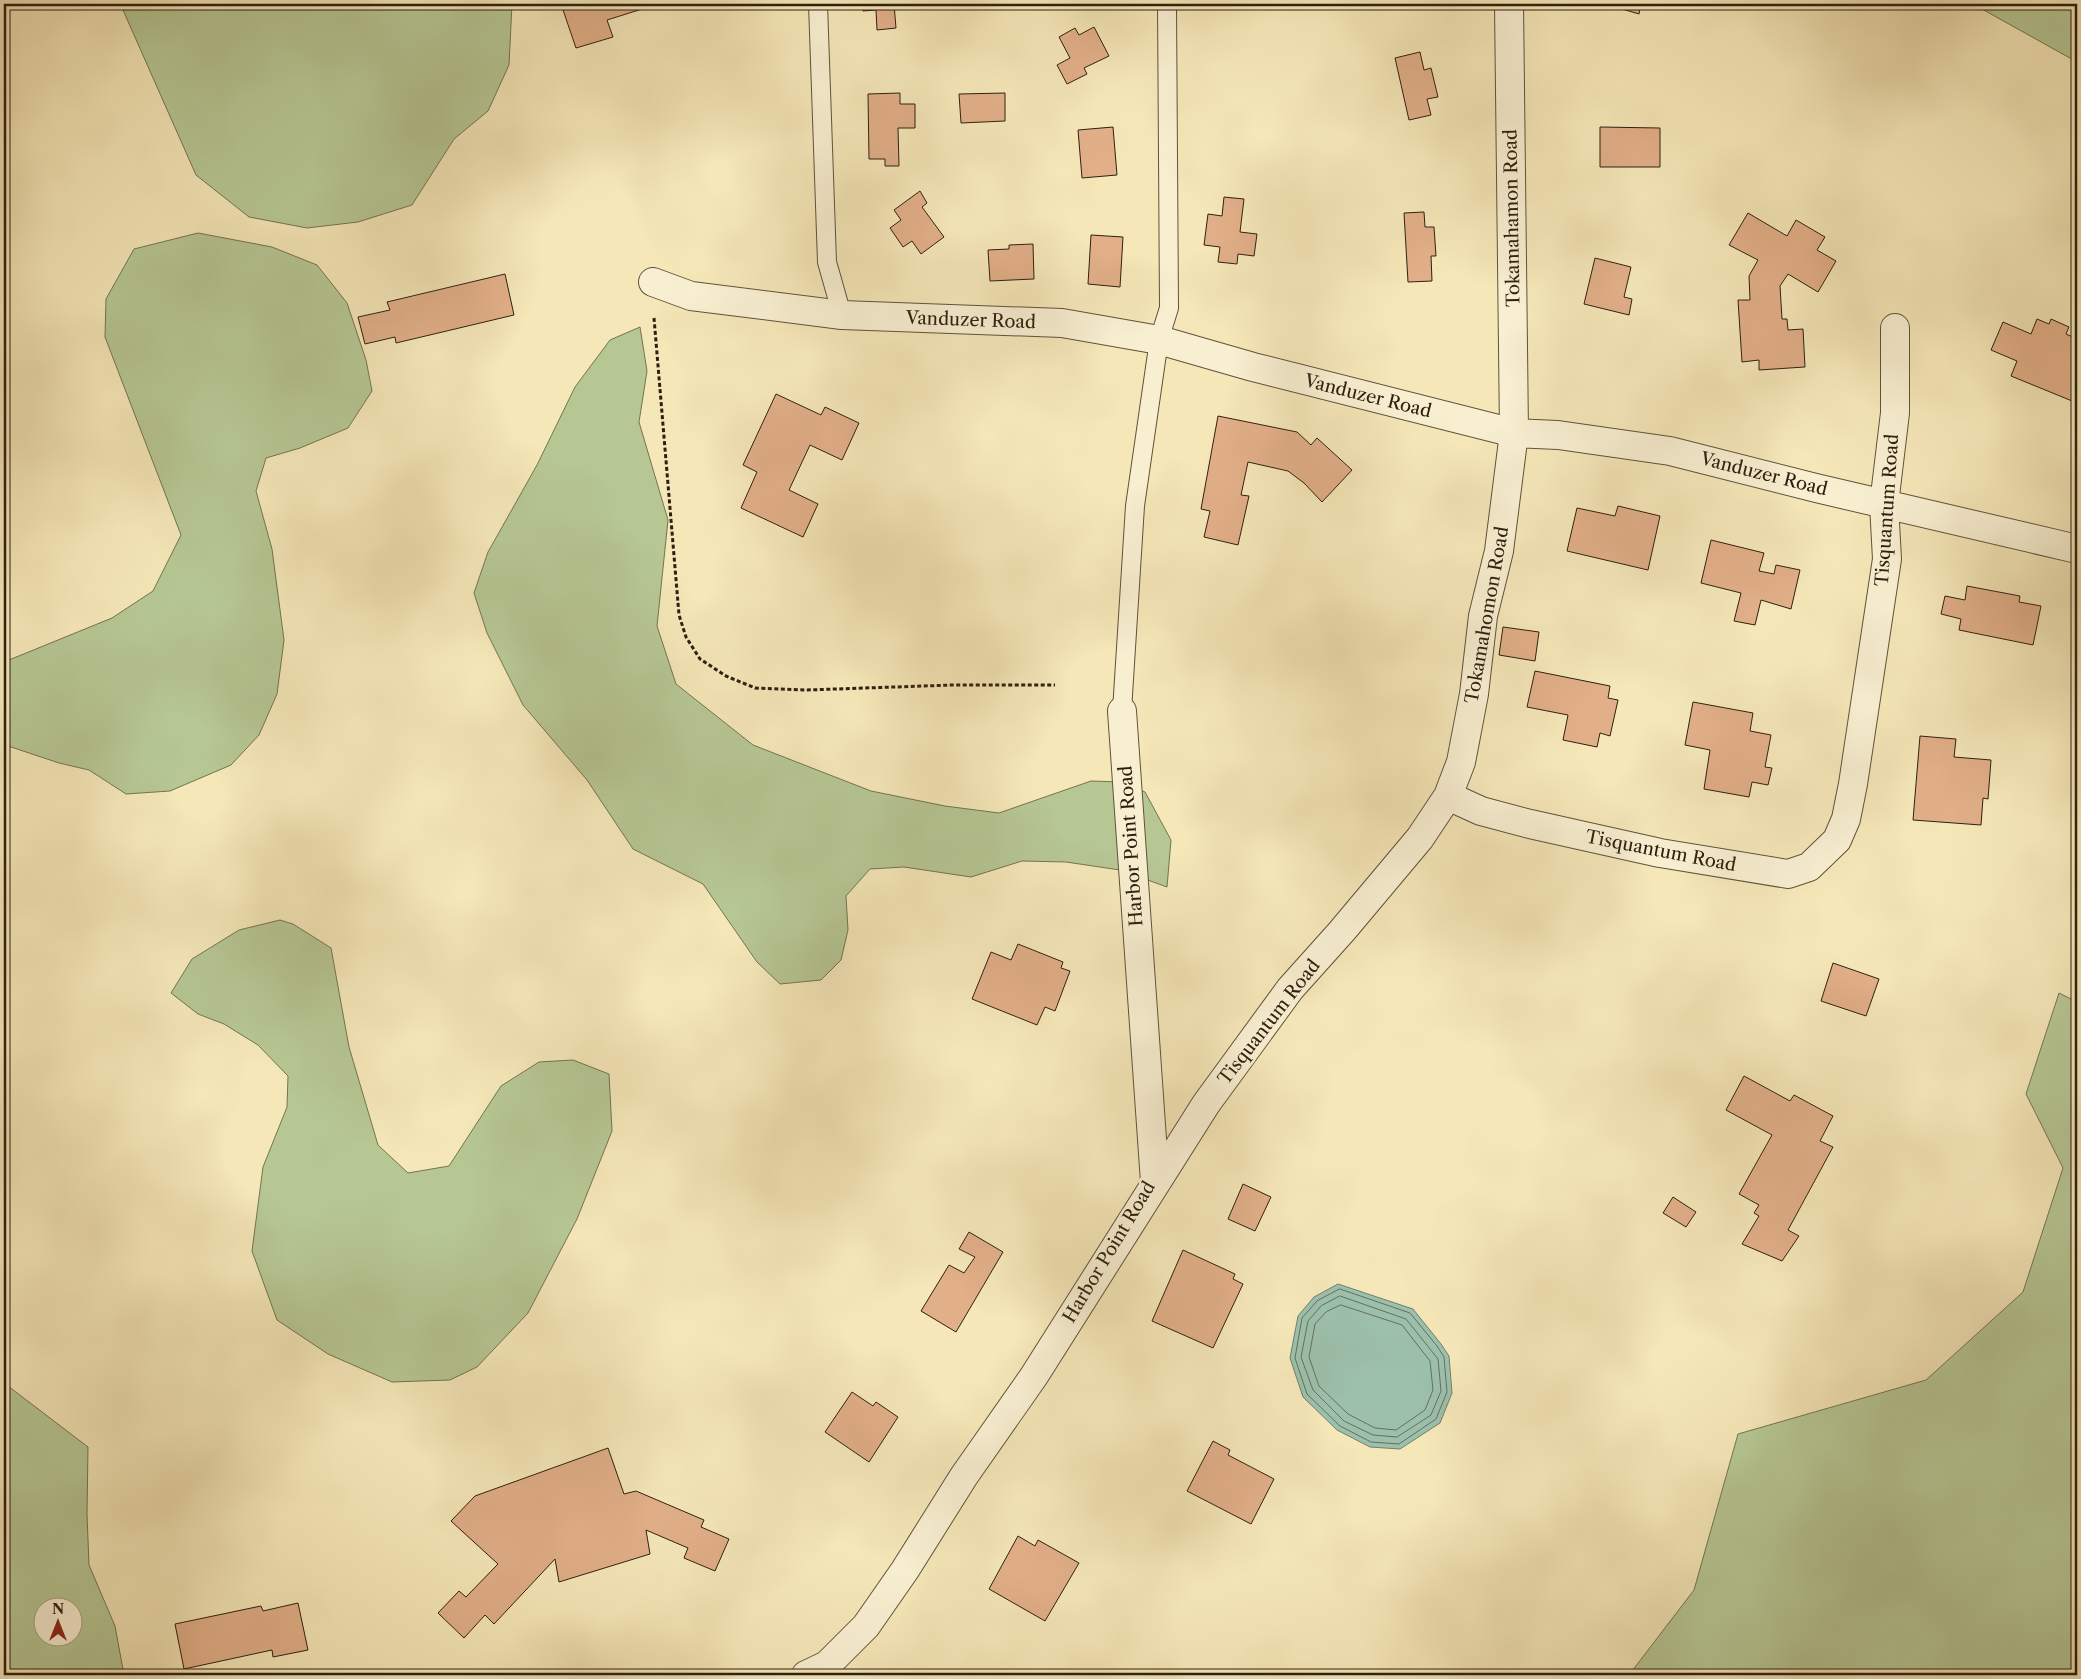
<svg xmlns="http://www.w3.org/2000/svg" width="2081" height="1679" font-family="'Libre Caslon Text',serif">
  <rect width="100%" height="100%" fill="#f5e7b8"/>
  <filter id="stains"><feTurbulence type="fractalNoise" baseFrequency=".004" numOctaves="4"/><feColorMatrix values="0 0 0 0 .2 0 0 0 0 .09 0 0 0 0 .02 0 0 0 .5 -.17"/></filter>
  <radialGradient id="worn" r=".72"><stop offset=".6" stop-color="#630" stop-opacity="0"/><stop offset="1" stop-color="#630" stop-opacity=".3"/></radialGradient>
  <path fill="#b6c794" stroke="#727452" fill-rule="evenodd" d="M136,4H512L509,65L488,111L454,139L412,205L358,222L307,228L249,217L196,175L123,10Z
    M1973,4H2077V62Z
    M198,233L272,247L317,265L347,303L366,360L372,391L348,428L300,448L266,458L256,491L272,549L284,640L277,694L259,735L231,765L170,791L126,794L89,770L59,763L5,745L4,662L112,618L153,591L181,535L105,337L106,299L134,249Z
    M640,327L647,371L639,422L668,520L657,626L676,684L753,745L871,791L945,806L999,813L1091,781L1121,782L1145,792L1171,840L1167,887L1120,870L1066,862L1022,861L971,877L904,867L870,869L846,896L848,930L841,960L821,980L780,984L757,962L703,884L633,849L587,780L523,705L487,633L474,593L488,552L537,465L575,387L610,340Z
    M280,920L293,924L331,948L349,1047L378,1145L408,1173L449,1166L501,1086L539,1062L573,1060L609,1074L612,1131L577,1219L528,1313L477,1367L450,1380L392,1382L328,1354L277,1320L252,1251L263,1167L287,1107L288,1076L258,1045L224,1024L198,1014L171,993L192,959L239,930Z
    M2059,993L2077,1002V1675H1629L1694,1590L1738,1434L1926,1380L2023,1292L2063,1168L2026,1094Z
    M4,1383L88,1447L87,1514L89,1565L115,1626L124,1675H4ZM72,1606V1636H42V1606Z"/>
  <path fill="#9cc0ac" stroke="#70806e" d="M1338,1284L1413,1309L1441,1344L1449,1356L1452,1393L1440,1423L1400,1449L1370,1447L1337,1430L1303,1397L1290,1358L1298,1316L1314,1297Z"/>
  <g fill="none" stroke-linecap="round" stroke-linejoin="round">
    <path stroke="#65705e" stroke-width="1" d="M1340,1289L1410,1313L1437,1346L1444,1357L1447,1392L1436,1419L1399,1444L1371,1442L1340,1426L1307,1394L1295,1358L1302,1318L1317,1301Z
      M1340,1296L1406,1319L1438,1359L1441,1391L1431,1415L1397,1437L1373,1435L1344,1421L1313,1390L1301,1357L1308,1321L1321,1306Z
      M1341,1305L1402,1325L1430,1361L1433,1390L1425,1410L1396,1430L1375,1428L1348,1414L1319,1386L1309,1357L1315,1324L1326,1312Z"/>
  </g>
  <path fill="#e1af88" stroke="#2e2010" d="M561,4H658L607,20L613,37L576,48Z
    M863,4H894L896,28L877,30L876,10L863,11Z
    M1605,4H1641L1639,14Z
    M1094,27L1109,56L1084,68L1087,74L1067,84L1057,65L1070,58L1059,37L1075,28L1079,35Z
    M1420,52L1424,70L1431,68L1438,97L1427,99L1431,115L1409,120L1395,58Z
    M900,93V104H915V128H898L899,166H885V159H869L868,94Z
    M1005,93V121L961,123L959,94Z
    M1113,127L1117,175L1082,178L1078,130Z
    M1600,127L1660,128V167H1600Z
    M920,191L927,203L922,207L944,237L921,254L912,241L903,247L890,228L901,220L894,210Z
    M1224,197L1244,199L1240,232L1257,234L1254,256L1238,254L1237,264L1218,262L1220,247L1204,245L1208,214L1222,216Z
    M1424,212L1425,227H1434L1436,256H1431L1432,281L1408,282L1404,213Z
    M1748,213L1787,236L1796,220L1825,237L1817,250L1836,261L1818,292L1788,274L1780,286L1782,319H1787L1788,330L1803,329L1805,367L1759,370V360L1742,362L1738,300H1750L1749,276L1758,260L1729,245Z
    M1091,235L1123,237L1120,287L1088,284Z
    M1033,244L1034,279L990,281L988,250L1009,249V245Z
    M1595,258L1631,267L1624,297L1632,299L1629,315L1584,304Z
    M505,274L514,315L396,343L395,337L365,344L358,317L390,310L387,302Z
    M2037,319L2049,324L2051,319L2069,327L2066,334L2077,339V403L2011,376L2017,361L1991,350L2003,322L2031,334Z
    M776,394L821,415L825,407L859,423L842,460L810,445L789,490L818,504L803,537L741,508L757,472L743,465Z
    M1218,416L1297,432L1311,445L1317,438L1352,470L1322,502L1304,483L1288,471L1248,462L1241,495L1249,496L1238,545L1204,537L1210,511L1201,509Z
    M1618,506L1660,516L1648,570L1567,551L1577,508L1615,516Z
    M1711,540L1764,553L1759,571L1774,574L1776,565L1800,570L1791,609L1761,600L1755,625L1734,621L1741,593L1701,583Z
    M1967,586L2020,596L2019,602L2041,606L2033,645L1959,630L1961,619L1941,614L1945,596L1965,600Z
    M1503,627L1539,632L1535,661L1499,655Z
    M1535,671L1610,686L1608,698L1618,700L1610,736L1600,733L1597,747L1563,740L1568,715L1527,707Z
    M1693,702L1753,713L1750,731L1771,735L1765,767L1772,768L1768,785L1752,782L1749,797L1704,789L1710,750L1685,745Z
    M1920,736L1956,739L1954,757L1991,760L1988,799L1983,798L1981,825L1913,820Z
    M1018,944L1063,962L1061,968L1070,971L1055,1011L1045,1007L1037,1025L972,999L991,952L1011,960Z
    M1833,963L1879,979L1866,1016L1821,1001Z
    M1744,1076L1790,1101L1794,1095L1833,1116L1820,1141L1833,1147L1788,1230L1799,1236L1782,1261L1742,1244L1759,1216L1754,1213L1759,1205L1739,1194L1772,1135L1726,1110Z
    M1243,1184L1271,1197L1255,1231L1228,1219Z
    M1673,1197L1696,1212L1686,1227L1663,1213Z
    M969,1232L1003,1252L956,1332L921,1311L949,1265L964,1273L975,1257L959,1249Z
    M1183,1250L1235,1274L1233,1279L1243,1284L1213,1348L1152,1321Z
    M852,1392L873,1406L876,1402L898,1417L869,1462L825,1432Z
    M1213,1441L1230,1450L1228,1455L1274,1479L1251,1524L1187,1491Z
    M608,1448L624,1494L636,1491L704,1520L701,1527L729,1539L715,1571L684,1558L688,1548L646,1530L650,1554L559,1582L555,1559L494,1624L485,1615L464,1638L438,1613L459,1591L466,1597L498,1564L451,1521L475,1496Z
    M1018,1536L1035,1546L1038,1540L1079,1563L1045,1621L989,1589Z
    M298,1603L308,1650L273,1657L272,1650L184,1669L175,1624L261,1606L263,1611Z"/>
  <g fill="none" stroke-linecap="round" stroke-linejoin="round">
    <g stroke="#60523a" stroke-width="20">
      <path id="service" d="M818,4L827,262L842,315
        M1122,711L1135,506L1159,340L1169,308L1167,4"/>
    </g>
    <g stroke="#60523a" stroke-width="30">
      <path id="minor" d="M653,282L691,296L842,315L1062,323L1159,340L1253,367L1514,433L1558,435L1670,451L1816,488L2077,549
        M1122,711L1155,1182
        M1448,796L1461,762L1474,694L1483,616L1499,551L1514,433L1509,4
        M806,1675L827,1665L866,1626L905,1570L964,1476L1034,1376L1206,1104L1290,989L1342,931L1420,838L1448,796L1481,811L1530,824L1660,853L1788,874L1809,867L1837,840L1846,819L1853,784L1887,559L1884,504L1895,413V328"/>
    </g>
    <path stroke="#2e2010" stroke-width="3" stroke-dasharray="4 2.5" stroke-linecap="butt" d="M654,318L679,615L686,637L700,659L726,676L755,688L807,690L953,685H1055"/>
    <use href="#service" stroke="#f8efd1" stroke-width="18"/>
    <use href="#minor" stroke="#f8efd1" stroke-width="28"/>
  </g>
  <g text-anchor="middle" stroke-width="5" stroke-linejoin="round" paint-order="stroke">
    <g font-size="18" fill="#2e2010" stroke="#f8efd1">
      <text transform="translate(1512 218) rotate(-91)" y="6">Tokamahamon Road</text>
      <text transform="translate(971 320) rotate(2)" y="6">Vanduzer Road</text>
      <text transform="translate(1368 396) rotate(14)" y="6">Vanduzer Road</text>
      <text transform="translate(1764 474) rotate(14)" y="6">Vanduzer Road</text>
      <text transform="translate(1887 510) rotate(-86)" y="6">Tisquantum Road</text>
      <text transform="translate(1487 615) rotate(-80)" y="6">Tokamahomon Road</text>
      <text transform="translate(1131 846) rotate(-94)" y="6">Harbor Point Road</text>
      <text transform="translate(1661 851) rotate(11)" y="6">Tisquantum Road</text>
      <text transform="translate(1269 1022) rotate(-52)" y="6">Tisquantum Road</text>
      <text transform="translate(1109 1252) rotate(-59)" y="6">Harbor Point Road</text>
    </g>
  </g>
  <rect width="2081" height="1679" fill="none" stroke="#f5e7b8" stroke-width="20"/>
  <rect x="5" y="5" width="2071" height="1669" fill="none" stroke="#2e2010" stroke-width="2.5"/>
  <rect x="10" y="10" width="2061" height="1659" fill="none" stroke="#2e2010"/>
  <g transform="translate(58 1622)"><circle r="24" fill="#f8efd1" stroke="#a79c84"/>
  <path d="M0-4L9 19L0 12L-9 19Z" fill="#8f2418"/>
  <text y="-8" font-size="14" font-weight="bold" text-anchor="middle" fill="#2e2010">N</text>
  </g>
  <rect width="100%" height="100%" filter="url(#stains)"/>
  <rect width="100%" height="100%" fill="url(#worn)"/>
</svg>
